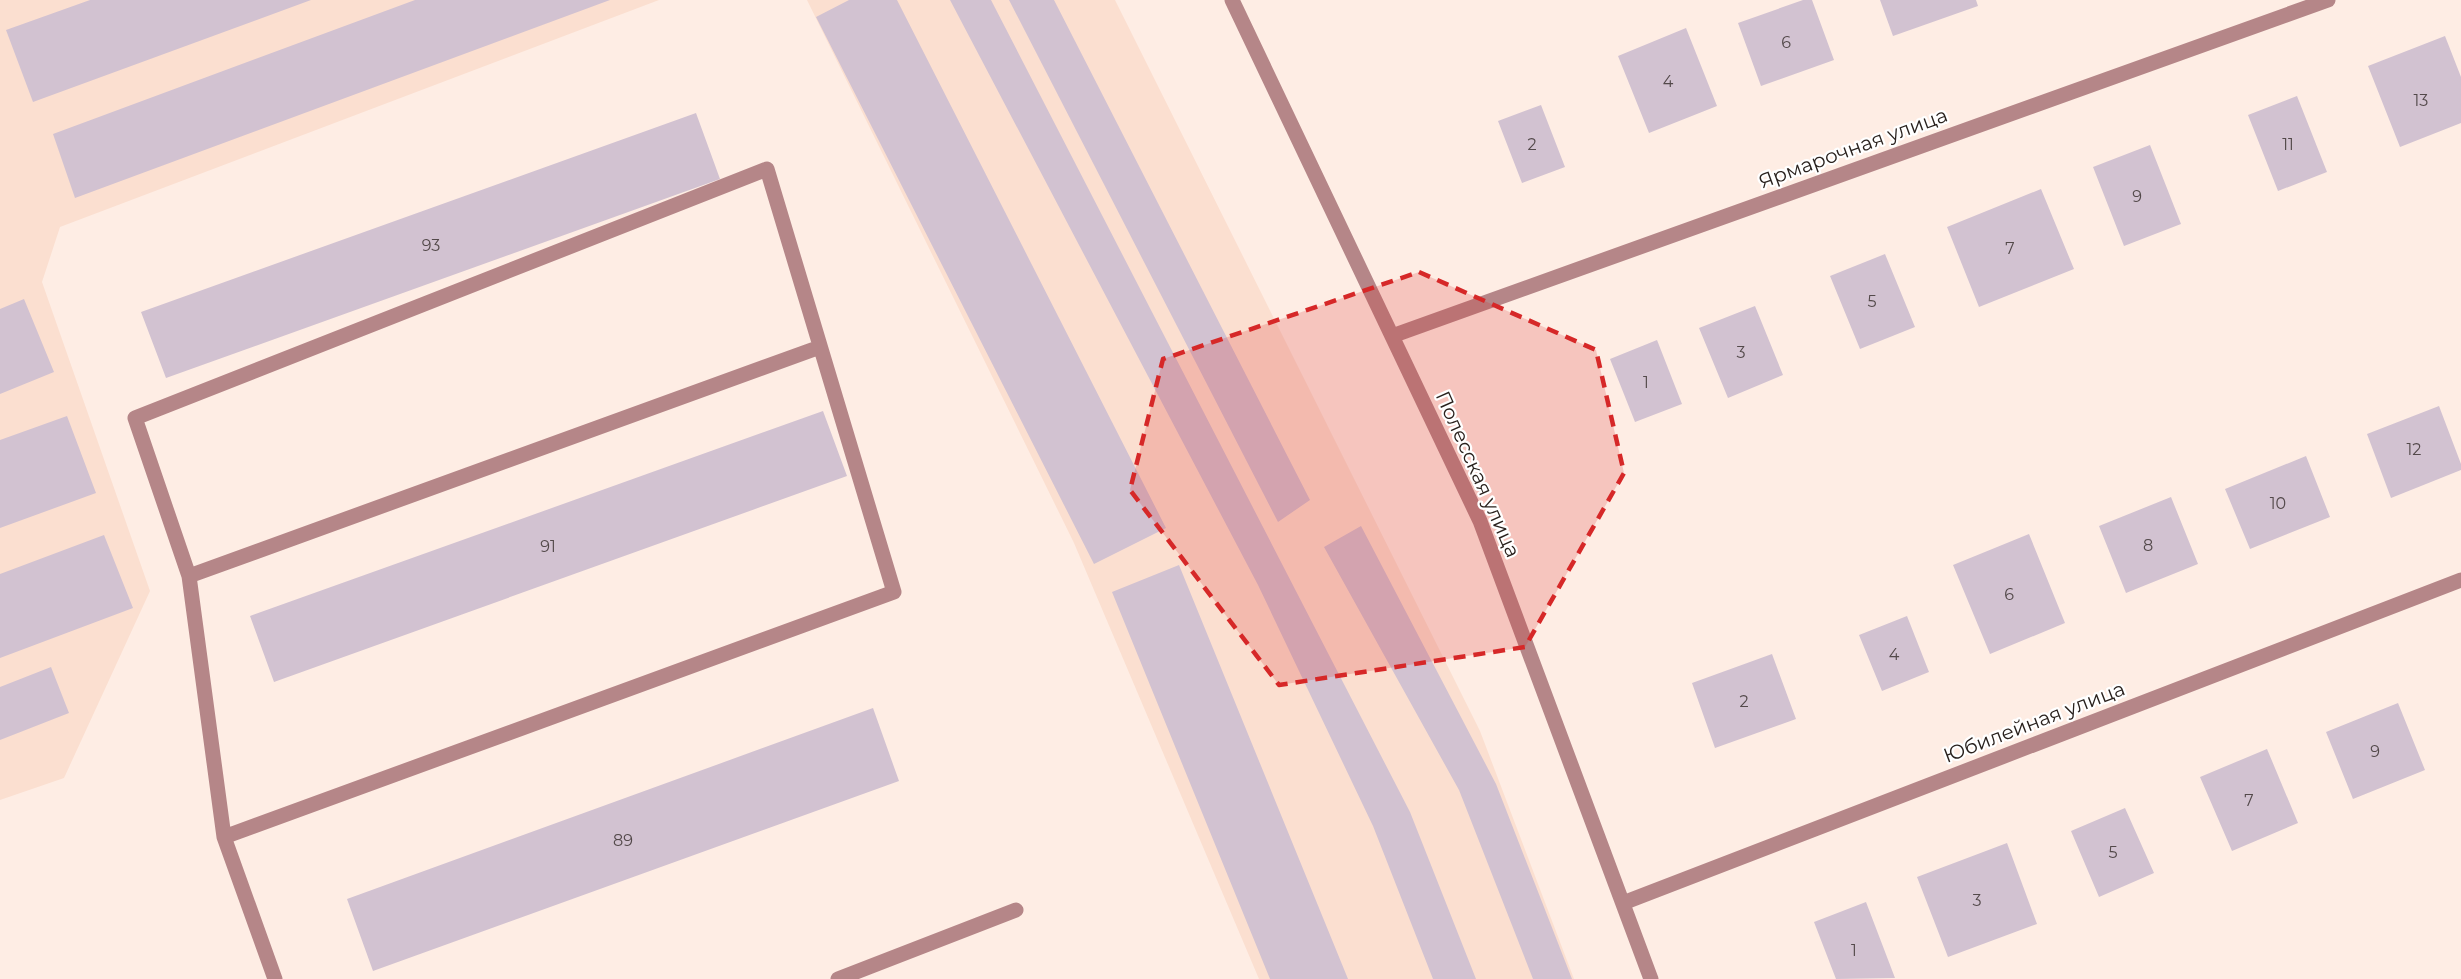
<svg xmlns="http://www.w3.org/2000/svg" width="2461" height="979" font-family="Montserrat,sans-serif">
  <rect width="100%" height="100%" fill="#feede4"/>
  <path fill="#fbdfd0" d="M0,0H659L60,227L42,282L150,591L64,778L0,800Z
    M807,0H1115L1480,731L1574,979H1259L1074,543Z"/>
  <path fill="#d2c2d1" d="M90,0H311L33,102L6,30Z
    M415,0H610L75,198L53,134Z
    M849,0H897L1166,528L1094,564L816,17Z
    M950,0H991L1410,812L1476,979H1433L1373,826L1258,585Z
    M1009,0H1054L1310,500L1278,522Z
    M1803,0H1812L1834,60L1761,86L1738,23Z
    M1880,0H1976L1978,6L1893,36Z
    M1686,28L1717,106L1649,133L1618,56Z
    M2445,36L2461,77V123L2400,147L2368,66Z
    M2297,96L2327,172L2278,191L2248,115Z
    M1541,105L1565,167L1522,183L1498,121Z
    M696,113L720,179L166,378L141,312Z
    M2150,145L2181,224L2124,246L2093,167Z
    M2041,189L2074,269L1979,307L1947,227Z
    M1885,254L1915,327L1860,349L1830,276Z
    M24,299L54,372L0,394V309Z
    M1755,306L1783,375L1728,398L1699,328Z
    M1657,340L1682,404L1635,422L1610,359Z
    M2439,406L2461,464V470L2391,498L2367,434Z
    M823,411L847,476L274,682L250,616Z
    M67,416L96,493L0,528V440Z
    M2306,456L2330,517L2250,549L2225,489Z
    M2171,497L2198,564L2126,593L2099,526Z
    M1361,526L1496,784L1572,979H1533L1459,790L1324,547Z
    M2029,534L2065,623L1990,654L1953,565Z
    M104,535L133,608L0,658V574Z
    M1179,565L1348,979H1270L1112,592Z
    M1907,616L1929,672L1882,691L1859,635Z
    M1772,654L1796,719L1715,748L1692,683Z
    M51,667L69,713L0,740V687Z
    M2398,703L2425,770L2353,799L2326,732Z
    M873,708L899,781L373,971L347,899Z
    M2267,749L2298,823L2232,851L2200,777Z
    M2125,808L2154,873L2099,897L2071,831Z
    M2007,843L2037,924L1948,957L1917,877Z
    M1866,902L1895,978L1836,979L1814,922Z"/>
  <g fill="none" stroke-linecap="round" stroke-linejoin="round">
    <path stroke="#b58688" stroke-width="15" d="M189,576L224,837
      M275,979L224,837L894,592L767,169L135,418L189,576L820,347
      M838,979L1016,910"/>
    <path stroke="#b58688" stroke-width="15" d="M1232,0L1480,521L1651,979
      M1392,336L2328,0
      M1623,903L2461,580"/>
  </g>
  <path fill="#d62828" fill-opacity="0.2" stroke="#d62828" stroke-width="4.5" stroke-dasharray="12 8" stroke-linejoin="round" d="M1419,272L1596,350L1624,473L1525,647L1279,685L1130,490L1163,359Z"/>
  <g text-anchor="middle" stroke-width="4.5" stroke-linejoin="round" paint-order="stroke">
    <g font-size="16" fill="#53494a">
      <text x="1786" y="48">6</text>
      <text x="1668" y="87">4</text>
      <text x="2421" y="106">13</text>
      <text x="1532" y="150">2</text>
      <text x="2288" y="150">11</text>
      <text x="2137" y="202">9</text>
      <text x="431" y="251">93</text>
      <text x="2010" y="254">7</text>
      <text x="1872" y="307">5</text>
      <text x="1741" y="358">3</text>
      <text x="1646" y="388">1</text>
      <text x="2414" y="455">12</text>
      <text x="2278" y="509">10</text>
      <text x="2148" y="551">8</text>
      <text x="548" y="552">91</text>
      <text x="2009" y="600">6</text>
      <text x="1894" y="660">4</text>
      <text x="1744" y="707">2</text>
      <text x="2375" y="757">9</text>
      <text x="2249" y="806">7</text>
      <text x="623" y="846">89</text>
      <text x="2113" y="858">5</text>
      <text x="1977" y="906">3</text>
      <text x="1854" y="956">1</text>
    </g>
    <g font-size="20" fill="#29211d" stroke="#fff">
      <text transform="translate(1853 148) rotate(-20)" y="7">Ярмарочная улица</text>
      <text transform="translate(1478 474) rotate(66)" y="7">Полесская улица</text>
      <text transform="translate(2034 722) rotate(-21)" y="7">Юбилейная улица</text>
    </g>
  </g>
</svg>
